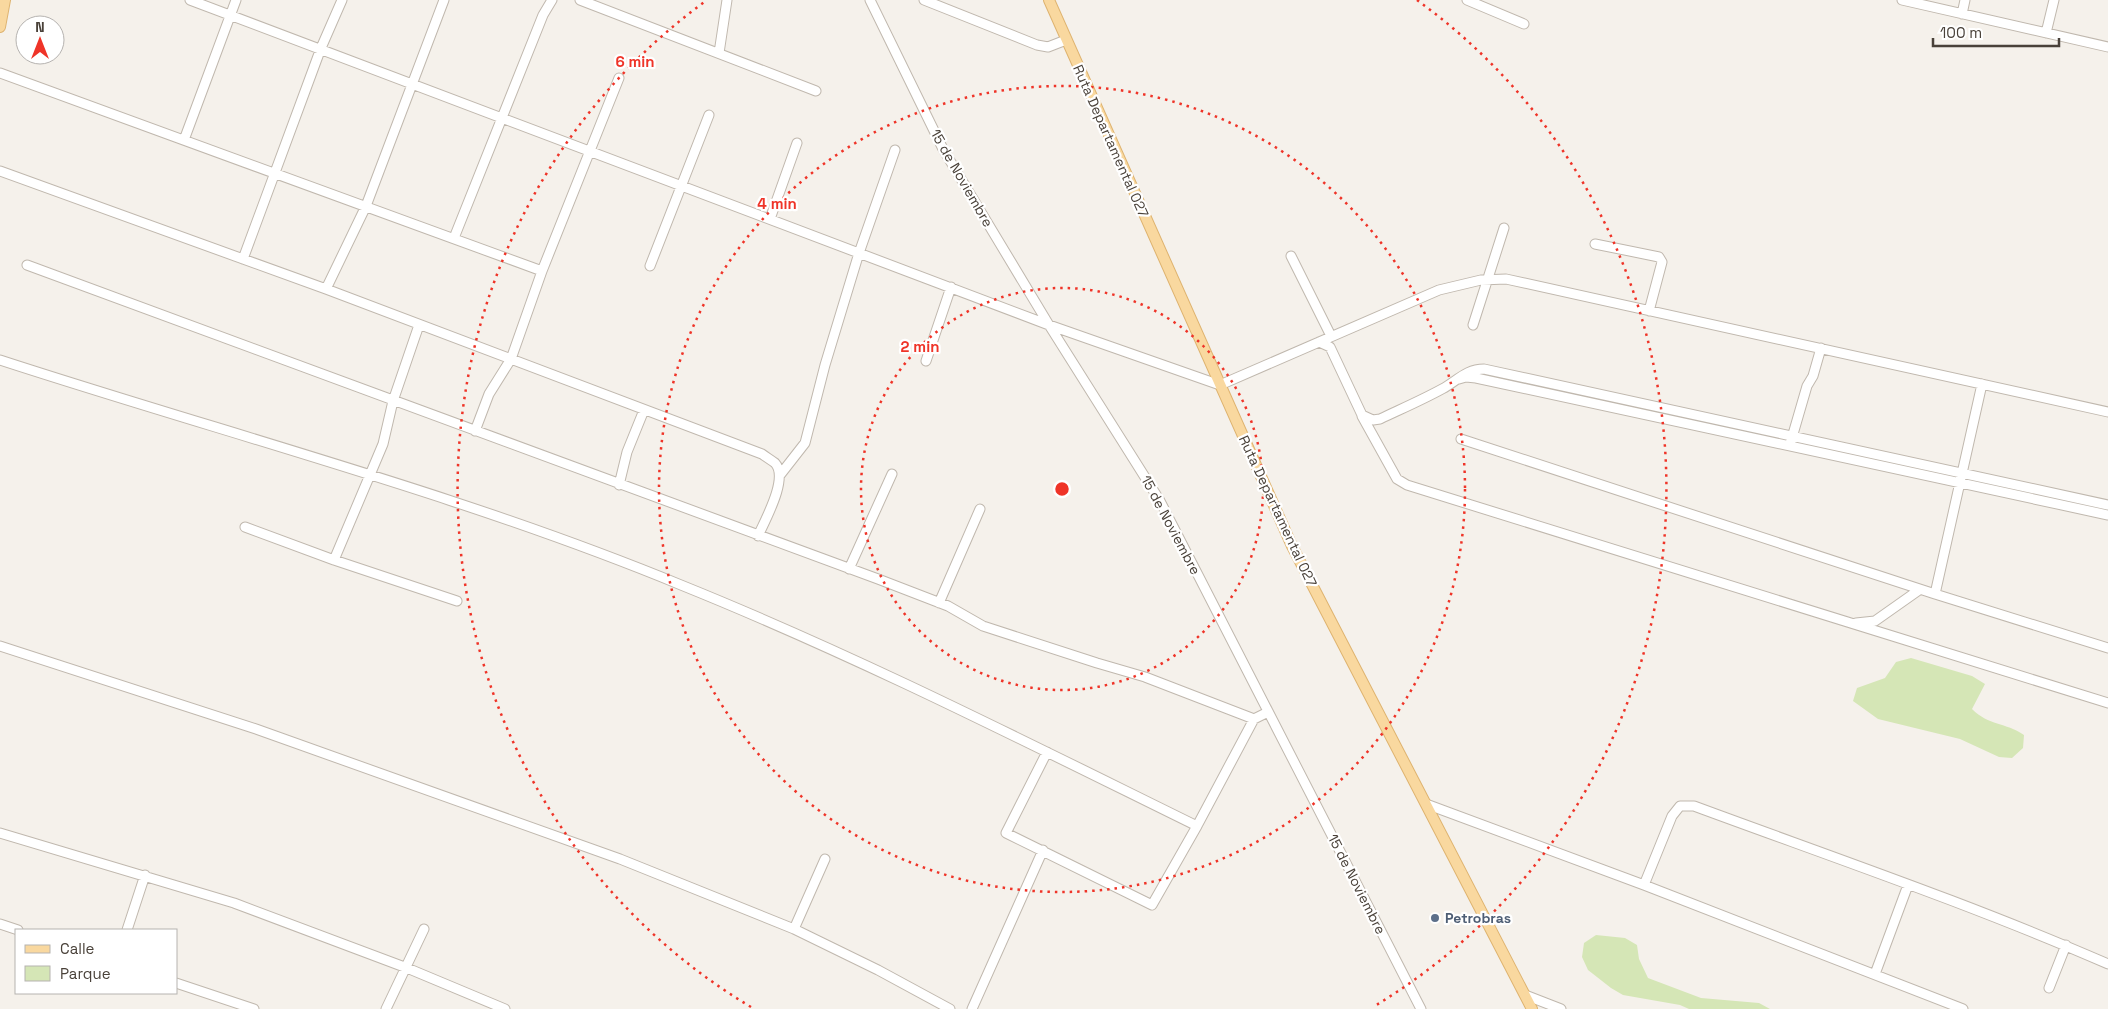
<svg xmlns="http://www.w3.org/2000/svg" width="2108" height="1009" font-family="'Space Grotesk',sans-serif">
  <rect width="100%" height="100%" fill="#f5f1eb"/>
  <path fill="#d5e6b6" d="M1911,658L1972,676L1985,684L1972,709C1989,726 2005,722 2024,735L2023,748L2012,758L1999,757L1960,739L1878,719L1853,701L1857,688L1885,678L1896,662Z
    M1596,935L1625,938L1637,945L1639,959L1648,978L1701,998L1759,1003L1770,1009H1689L1680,1005L1623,995L1611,988L1588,970L1582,957L1584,943Z"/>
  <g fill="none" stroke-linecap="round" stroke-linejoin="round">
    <g stroke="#c0b8ae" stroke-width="11">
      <path id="minor" d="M190,0L1049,325L1220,385L1439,290L1481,280L1506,279L2108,412
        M580,0L816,91
        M870,0L943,149L1049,325L1160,501L1421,1009
        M924,0L1037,45L1048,47L1066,40
        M1467,0L1524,24
        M1902,0L2108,47
        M1962,14L1965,0
        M2046,33L2054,0
        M719,53L727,0
        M0,73L542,271
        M184,140L236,0
        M0,171L326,289L762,454C766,457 771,460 775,463C789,478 765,520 758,536
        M770,219L797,143
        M454,238L543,15L552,0
        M1595,244L1659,257L1662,262L1649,311
        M1291,256L1331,336
        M243,259L321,48L342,0
        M27,265L878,579L948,606L983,626L1097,663L1145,677L1254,719L1268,712
        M650,266L709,115
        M326,289L366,206L444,0
        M1473,325L1504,228
        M1319,342L1330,347L1362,415L1373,420L1380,419C1401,409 1422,400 1442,389C1457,381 1466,369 1484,369L2108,505
        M0,360C227,434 460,494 681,585C857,656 1026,742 1197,826L1152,905L1006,833L1047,752
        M926,361L951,287
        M1459,379L1466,377L1476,378L2108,515
        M1982,384L1935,594L2108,648
        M1362,416L1397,479L1407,485L2108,703
        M475,431L489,394L511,359L542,271L619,78
        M1461,439L1935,594
        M1791,441L1807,386L1813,376L1821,348
        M780,475L805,443L825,365L859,253L895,150
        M619,485L627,452L644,410
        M245,527L334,560L457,601
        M334,560L383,444L393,401L419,325
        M849,569L892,474
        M939,603L980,509
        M1856,623L1875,621L1919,590
        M0,646L256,729L620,859L794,929L878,970L950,1009
        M1426,804L1644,885L1963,1009
        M1197,826L1254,719
        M0,833L234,903L407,968L505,1009
        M1644,885L1672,816L1680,806H1694C1832,857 1973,905 2108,964
        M0,924L18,930
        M794,929L825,859
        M127,930L145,875
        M1875,974L1908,885
        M176,983L254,1009
        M2049,988L2066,945
        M1525,995L1561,1009
        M386,1009L424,929
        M972,1009L1043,850"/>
    </g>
    <g stroke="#deb36f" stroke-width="12">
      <path id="major" d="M1049,0L1292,546L1532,1009
        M0,27L5,0"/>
    </g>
    <use href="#minor" stroke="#fff" stroke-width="9"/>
    <use href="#major" stroke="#f9d89f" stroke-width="10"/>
  </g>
  <g fill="none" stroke="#ef3428" stroke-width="2.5" stroke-dasharray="2.5 5">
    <circle cx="1062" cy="489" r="201"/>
    <circle cx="1062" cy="489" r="403"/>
    <path d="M751 1007A604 604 0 0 1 707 0M1417 0A604 604 0 0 1 1373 1007"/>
  </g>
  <circle fill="#5c6f8a" stroke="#fff" stroke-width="2" cx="1435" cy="918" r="5"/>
  <g text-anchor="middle" stroke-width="4.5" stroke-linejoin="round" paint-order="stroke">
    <g font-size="14" fill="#494139" stroke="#fff">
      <text transform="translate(1111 141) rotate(66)" y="5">Ruta Departamental 027</text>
      <text transform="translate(962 178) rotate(60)" y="5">15 de Noviembre</text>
      <text transform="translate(1278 511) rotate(65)" y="5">Ruta Departamental 027</text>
      <text transform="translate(1171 525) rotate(62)" y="5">15 de Noviembre</text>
      <text transform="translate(1357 884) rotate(63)" y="5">15 de Noviembre</text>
    </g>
    <g font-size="14" font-weight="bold" fill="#4e5e75" stroke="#fff" text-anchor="start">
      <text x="1445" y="923">Petrobras</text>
    </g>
  </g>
  <circle cx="1062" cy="489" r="8" fill="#ef3428" stroke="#fff" stroke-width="2.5"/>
  <g font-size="15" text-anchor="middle" font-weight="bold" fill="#ef3428" stroke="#fff" stroke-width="4.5" stroke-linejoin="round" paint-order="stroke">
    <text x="635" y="67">6 min</text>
    <text x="777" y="209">4 min</text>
    <text x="920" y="352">2 min</text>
  </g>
  <rect x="15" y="929" width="162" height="65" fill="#ffffff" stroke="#b6b3b0"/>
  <rect x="25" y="945" width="25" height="8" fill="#f9d89f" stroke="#b6b3b0"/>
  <text x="60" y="954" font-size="15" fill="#494139">Calle</text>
  <rect x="25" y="966" width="25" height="15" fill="#d5e6b6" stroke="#b6b3b0"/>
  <text x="60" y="979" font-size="15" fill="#494139">Parque</text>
  <g transform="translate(40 40)"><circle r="24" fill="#ffffff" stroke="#b6b3b0"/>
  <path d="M0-4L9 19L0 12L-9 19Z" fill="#ef3428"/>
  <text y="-8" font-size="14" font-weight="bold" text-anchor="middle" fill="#494139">N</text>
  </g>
  <path d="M1933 38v8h126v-8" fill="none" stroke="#494139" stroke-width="2.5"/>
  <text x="1940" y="38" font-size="15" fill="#494139" stroke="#ffffff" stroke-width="4" paint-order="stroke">100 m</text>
</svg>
